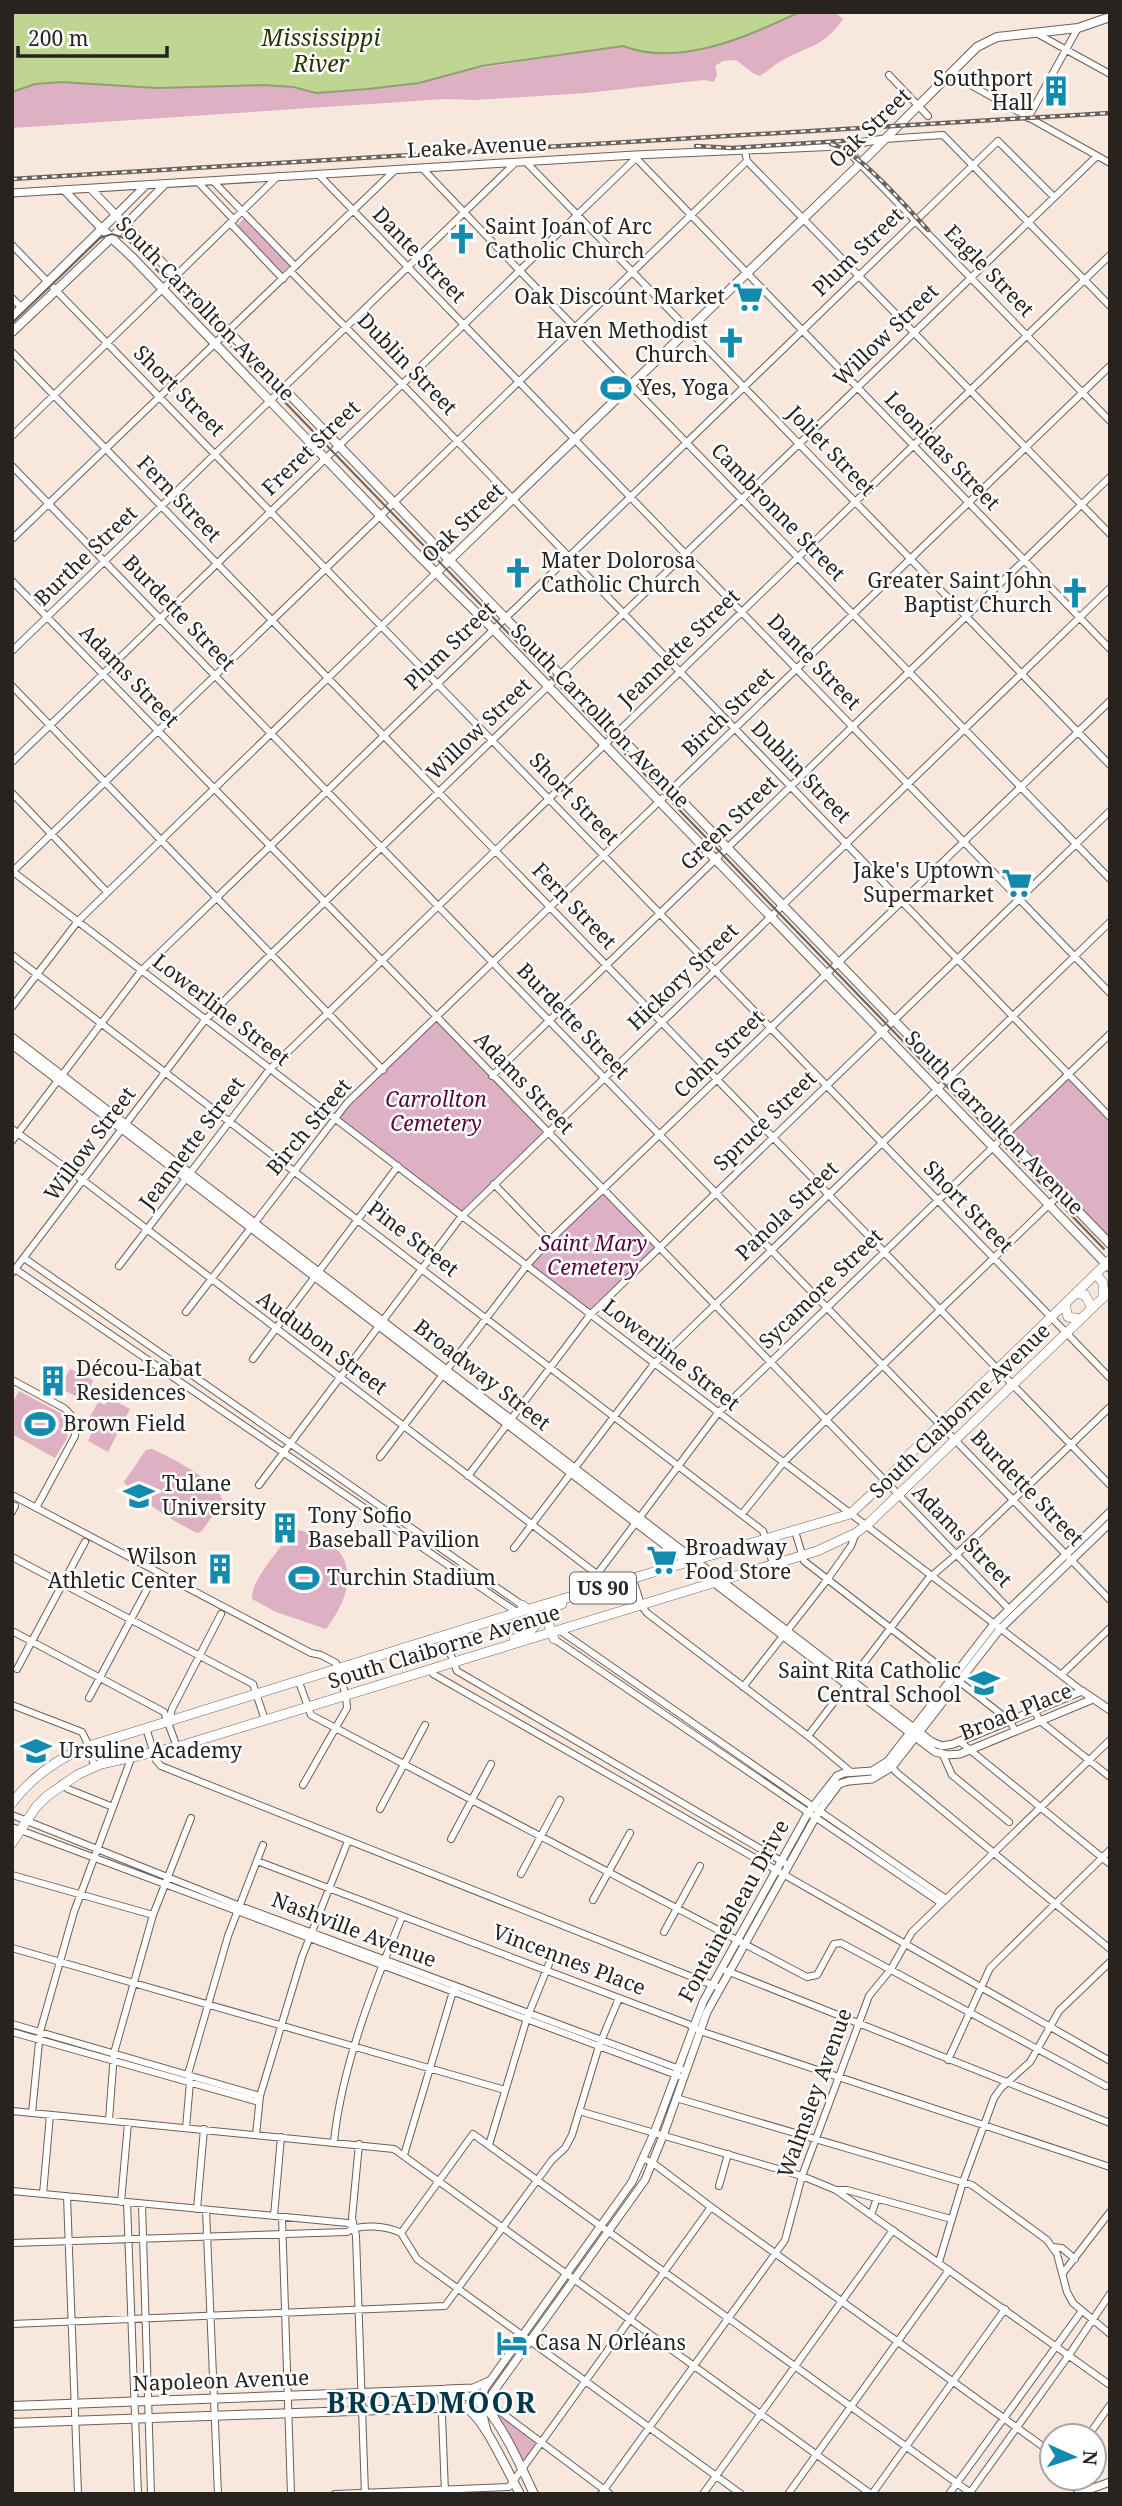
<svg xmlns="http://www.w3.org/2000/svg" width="1122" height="2506" font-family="'Noto Serif',serif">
  <rect width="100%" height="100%" fill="#f7e7dc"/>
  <path fill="#ddb0c4" d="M774,12H835L843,19C824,47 810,45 783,60C774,64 768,72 759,76L753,73L736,60L723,61L715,66L717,75L714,82L704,80L586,93L474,100L445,99L12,128V91L48,81L265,82L316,93L623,46Z
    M244,218L290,265L281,274L236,227Z
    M437,1017L547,1133L461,1217L335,1119Z
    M1069,1074L1110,1117V1244L1005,1136Z
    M603,1191L658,1248L590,1315L527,1265Z
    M70,1369L93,1380L86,1399L83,1400L60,1388Z
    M19,1391L62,1414L68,1421L67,1438L55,1458L12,1434V1404Z
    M109,1398L130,1409L108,1452L88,1441L99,1416L91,1432L84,1428L98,1402L105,1405Z
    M152,1449C170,1457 218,1481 223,1501L202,1531L197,1533C171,1520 148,1505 126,1485L124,1482L146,1450Z
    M293,1529C356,1540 361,1583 326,1629L276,1612L252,1599C250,1580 283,1547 293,1529Z
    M498,2414L537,2444L522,2462Z"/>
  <path fill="#bed692" stroke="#91a070" stroke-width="2" d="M12,12H800C748,36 680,68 623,46L482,66L419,83L368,89L316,93L293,87L264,85L157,88L62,82L35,84L12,92Z"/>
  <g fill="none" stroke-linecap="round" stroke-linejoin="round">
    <g stroke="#6e6056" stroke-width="8">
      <path id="minor" d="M1036,33L1110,74
        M951,74L1110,163
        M889,75L928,116
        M1028,118L1078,28
        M884,139L943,135L1110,306
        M635,157L1110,649
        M747,161L1110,534
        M526,162L1110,765
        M860,164L1110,421
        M422,168L519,270L1110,879
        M318,174L1110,993
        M213,181L295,266
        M198,182L234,220
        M231,224L283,279
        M12,245L1110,1378
        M290,271L402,384L1110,1117
        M12,298L22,308
        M12,352L1110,1485
        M12,436L278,176
        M12,466L1110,1600
        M12,539L395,170
        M12,581L437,1017L1009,1609
        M12,651L515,163
        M12,686L383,1070
        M12,762L635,159
        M12,793L107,892
        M12,871L1082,1691
        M12,872L747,161L745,151
        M12,955L763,1531L773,1564
        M12,1007L78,921L436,573
        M492,1076L1110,477
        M12,1129L84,1181L611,1585
        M12,1141L141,971L998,141L1054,197
        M494,1184L549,1241
        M24,1258L522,1605
        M119,1266L269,1070L1110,255
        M15,1269L518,1613
        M12,1273L205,1020L271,954L1097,156
        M186,1312L347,1103L1110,366
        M253,1359L398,1166
        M12,1380L64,1408C74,1416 76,1424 75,1436L36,1508
        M380,1457L527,1265L549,1241L1110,701
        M468,1476L590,1315L1110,811
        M259,1485L461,1217L1110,588
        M12,1495L311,1653L321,1655L336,1663L346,1696L347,1708L303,1785
        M12,1512L15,1506
        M742,1514L783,1463L826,1420L1061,1193
        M795,1531L804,1561L1010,1721L1015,1731
        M514,1548L654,1364L1110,922
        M12,1557L253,1684L265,1720
        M633,1579L641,1605L647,1613L808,1736L851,1772
        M583,1593L718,1413L1110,1034
        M559,1630L946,1899
        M12,1631L164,1712L177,1747
        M444,1637L457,1671L788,1865
        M554,1639L941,1903
        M17,1669L85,1542
        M432,1669L433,1674L1110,2061
        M1061,1675L1110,1628
        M299,1682L311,1715L807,1977L817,1975L834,1944L841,1943L1106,2086
        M743,1687L827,1580L851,1546L856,1533
        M89,1698L153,1578
        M12,1705L82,1732L89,1746L94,1766
        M1034,1710L1040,1721L1110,1777
        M169,1720L172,1709L221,1614
        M146,1728L156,1760L161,1766L720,1988
        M808,1736L928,1579L956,1555L1110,1407
        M959,1741L1110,1864
        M943,1755L952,1775L1009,1822
        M889,1763L896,1772L1110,1949
        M62,1784L68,1789L113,1807
        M380,1809L425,1725
        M12,1815L240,1906L685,2071
        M12,1827L679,2076
        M451,1839L491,1764
        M257,1861L688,2024L700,2031L1110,2167
        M521,1874L560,1800
        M12,1875L153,1915
        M593,1900L630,1833
        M664,1932L700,1866
        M12,1948L505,2090
        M722,1969L1110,2123
        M12,2024L260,2096
        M12,2032L259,2102
        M948,2060L990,1968L1110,1850
        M676,2098L972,2185L1047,2240L1057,2254L1067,2292L1073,2303L1110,2334
        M12,2111L394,2149L871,2494
        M579,2111L802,2176L836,2190L1110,2385
        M32,2113L40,2032L74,1912L132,1756
        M109,2120L114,2053L153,1915L191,1818
        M186,2128L190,2082L188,2074L228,1936L263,1845
        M256,2135L260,2096L302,1957L348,1841
        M334,2142C341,2069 374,1984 402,1917
        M359,2144L352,2218L356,2236L365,2494
        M489,2145L527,2018L553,1954
        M404,2155L454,1988
        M644,2159L653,2163L711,2207L1052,2453
        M719,2186L728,2154
        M836,2190H847L951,2219
        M12,2191L348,2223L354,2227
        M43,2194L50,2115
        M67,2196L78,2494
        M121,2202L128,2123
        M127,2202L138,2494
        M142,2204L151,2494
        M197,2209L204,2129
        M206,2210L218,2494
        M871,2215L877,2198
        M274,2216L281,2137
        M282,2217L291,2494
        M401,2233L473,2134L972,2494
        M401,2233L417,2259L741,2494
        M12,2243L347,2232C360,2223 388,2226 401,2233
        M1053,2247L1062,2248L1075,2259
        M939,2262L963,2182L994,2098L1001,2088L1030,2062L1059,2011L1110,1962
        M1063,2273L1110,2212
        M12,2324L445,2306L552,2160L565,2148L572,2135L599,2046L619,1998
        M441,2390L445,2493
        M490,2404L610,2494
        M1088,2436L1110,2405
        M335,2494L509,2487L711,2207
        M601,2494L785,2240L802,2176L869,1996L891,1969L912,1932L1110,1740
        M703,2494L893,2230
        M788,2494L949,2270
        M872,2494L1005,2309
        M949,2494L1081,2312
        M969,2494L1069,2355L1110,2294"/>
    </g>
    <g stroke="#6e6056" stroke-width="9">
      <path id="tertiary" d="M844,145L860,164
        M91,189L116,215L145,186
        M64,190L102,229
        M12,193L635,155L839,146L884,139
        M125,225L164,185
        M12,1037L932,1742L942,1746L953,1744L1082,1691L1110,1710
        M12,1045L935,1752L947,1755L960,1754L1093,1699
        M446,2389L473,2388L489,2381
        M494,2416L490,2404L492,2394L645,2180L663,2136L707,2012L819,1811L839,1784L849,1781L872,1779L892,1767L1000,1629L1110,1523
        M487,2431L480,2403L485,2388L632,2182L654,2133L703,2002L808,1813L837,1776L844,1773L872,1771L888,1761L994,1624L1110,1512
        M1077,2494L1110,2482"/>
    </g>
    <g stroke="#6e6056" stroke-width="10">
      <path id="secondary" d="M102,229L133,258L417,554L493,629L1110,1268
        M12,317L116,215L1110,1244
        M12,332L125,225
        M436,573L861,163L977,47L997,37L1078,28L1110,17
        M12,2406L441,2390C456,2393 476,2396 486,2408C504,2428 522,2469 534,2494
        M12,2423L464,2407C484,2416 508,2473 520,2494"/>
    </g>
    <g stroke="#6e6056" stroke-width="10">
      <path id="primary" d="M1096,1274L1103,1283V1297
        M1076,1293L1085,1295L1092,1308
        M1065,1304L1068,1317L1081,1319
        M514,1639L531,1630L537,1623L534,1614L522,1605
        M554,1639L546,1617L553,1608L562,1604
        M12,1803C32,1777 58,1758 89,1746L529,1609L850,1514L885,1482L910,1454L1110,1260
        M12,1843L36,1807L47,1796L77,1775L101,1764L177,1747L817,1551L856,1533L869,1523L1110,1291"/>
    </g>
    <use href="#minor" stroke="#fff" stroke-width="6"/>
    <use href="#tertiary" stroke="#fff" stroke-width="7"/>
    <use href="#secondary" stroke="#fff" stroke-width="8"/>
    <use href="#primary" stroke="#fff" stroke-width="9"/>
    <path stroke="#6b625c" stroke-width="2" d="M12,323L100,238L112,234L127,239L1104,1249"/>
    <g stroke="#6b625c" stroke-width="4.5">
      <path id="rail" d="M831,144C859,151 907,208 928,230
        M696,146L731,148L858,140
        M12,179L1110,113"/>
    </g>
    <use href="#rail" stroke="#fff" stroke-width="2" stroke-dasharray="5" stroke-linecap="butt"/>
  </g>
  <defs>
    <g id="building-bare" transform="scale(2.415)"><path d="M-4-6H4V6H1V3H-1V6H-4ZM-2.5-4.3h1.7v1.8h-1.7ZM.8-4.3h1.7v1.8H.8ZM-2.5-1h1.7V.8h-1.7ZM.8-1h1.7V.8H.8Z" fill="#138bae" stroke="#fff" stroke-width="2.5" paint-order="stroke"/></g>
    <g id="church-bare" transform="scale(2.415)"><path d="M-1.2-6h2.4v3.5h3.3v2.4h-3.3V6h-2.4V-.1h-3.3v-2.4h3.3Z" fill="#138bae" stroke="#fff" stroke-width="2.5" paint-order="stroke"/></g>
    <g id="supermarket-bare" transform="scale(2.415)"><path d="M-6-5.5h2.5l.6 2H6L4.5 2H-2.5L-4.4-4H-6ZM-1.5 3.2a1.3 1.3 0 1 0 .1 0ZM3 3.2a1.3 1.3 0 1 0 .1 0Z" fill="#138bae" stroke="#fff" stroke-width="2.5" paint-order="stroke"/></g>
    <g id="stadium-bare" transform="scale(2.415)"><path d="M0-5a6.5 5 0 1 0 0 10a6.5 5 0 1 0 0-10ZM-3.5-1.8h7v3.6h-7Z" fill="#138bae" stroke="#fff" stroke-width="2.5" paint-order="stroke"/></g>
    <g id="university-bare" transform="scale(2.415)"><path d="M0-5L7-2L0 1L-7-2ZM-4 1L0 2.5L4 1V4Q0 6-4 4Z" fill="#138bae" stroke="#fff" stroke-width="2.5" paint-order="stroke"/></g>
    <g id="school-bare" transform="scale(2.415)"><path d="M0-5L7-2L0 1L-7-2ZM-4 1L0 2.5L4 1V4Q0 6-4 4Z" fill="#138bae" stroke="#fff" stroke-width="2.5" paint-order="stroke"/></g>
    <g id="hotel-bare" transform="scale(2.415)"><path d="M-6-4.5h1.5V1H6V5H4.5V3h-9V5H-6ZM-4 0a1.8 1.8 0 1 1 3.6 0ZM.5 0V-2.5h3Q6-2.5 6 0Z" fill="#138bae" stroke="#fff" stroke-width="2.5" paint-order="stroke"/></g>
  </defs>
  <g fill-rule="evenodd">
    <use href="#building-bare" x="1056" y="91"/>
    <use href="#church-bare" x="462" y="239"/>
    <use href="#supermarket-bare" x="748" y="297"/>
    <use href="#church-bare" x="731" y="343"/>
    <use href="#stadium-bare" x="616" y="388"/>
    <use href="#church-bare" x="518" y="573"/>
    <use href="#church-bare" x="1075" y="593"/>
    <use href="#supermarket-bare" x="1017" y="883"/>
    <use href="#building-bare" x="53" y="1381"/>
    <use href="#stadium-bare" x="40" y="1424"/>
    <use href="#university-bare" x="139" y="1496"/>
    <use href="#building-bare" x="285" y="1528"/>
    <use href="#supermarket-bare" x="662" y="1560"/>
    <use href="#building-bare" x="220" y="1569"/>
    <use href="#stadium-bare" x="304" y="1578"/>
    <use href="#school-bare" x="984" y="1683"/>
    <use href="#school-bare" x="36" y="1751"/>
    <use href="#hotel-bare" x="512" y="2343"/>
  </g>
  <g text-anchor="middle" stroke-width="5" stroke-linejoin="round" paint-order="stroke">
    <rect fill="#fff" stroke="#686562" stroke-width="2" x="570" y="1572.5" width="66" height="31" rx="5"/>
    <g font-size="19" font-weight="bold" fill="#28231f">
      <text x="603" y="1595">US 90</text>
    </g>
    <g font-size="21" fill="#28231f" stroke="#fff" text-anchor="start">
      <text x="1033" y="86" text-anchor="end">Southport<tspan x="1033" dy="24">Hall</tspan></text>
      <text x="485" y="234">Saint Joan of Arc<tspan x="485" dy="24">Catholic Church</tspan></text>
      <text x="725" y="304" text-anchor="end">Oak Discount Market</text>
      <text x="708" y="338" text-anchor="end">Haven Methodist<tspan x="708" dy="24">Church</tspan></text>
      <text x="639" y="395">Yes, Yoga</text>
      <text x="541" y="568">Mater Dolorosa<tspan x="541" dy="24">Catholic Church</tspan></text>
      <text x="1052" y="588" text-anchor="end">Greater Saint John<tspan x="1052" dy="24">Baptist Church</tspan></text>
      <text x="994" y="878" text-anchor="end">Jake's Uptown<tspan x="994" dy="24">Supermarket</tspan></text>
      <text x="76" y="1376">Décou-Labat<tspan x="76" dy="24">Residences</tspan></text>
      <text x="63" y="1431">Brown Field</text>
      <text x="162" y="1491">Tulane<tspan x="162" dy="24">University</tspan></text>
      <text x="308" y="1523">Tony Sofio<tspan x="308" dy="24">Baseball Pavilion</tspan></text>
      <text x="685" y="1555">Broadway<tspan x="685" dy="24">Food Store</tspan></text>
      <text x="197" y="1564" text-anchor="end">Wilson<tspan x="197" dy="24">Athletic Center</tspan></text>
      <text x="327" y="1585">Turchin Stadium</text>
      <text x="961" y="1678" text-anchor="end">Saint Rita Catholic<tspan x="961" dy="24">Central School</tspan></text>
      <text x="59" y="1758">Ursuline Academy</text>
      <text x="535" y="2350">Casa N Orléans</text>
    </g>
    <g font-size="21" fill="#28231f" stroke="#fff">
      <text transform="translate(870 128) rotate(-44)" y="7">Oak Street</text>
      <text transform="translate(477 147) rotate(-3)" y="7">Leake Avenue</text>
      <text transform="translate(858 252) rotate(-44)" y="7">Plum Street</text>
      <text transform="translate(419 255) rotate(46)" y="7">Dante Street</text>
      <text transform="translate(989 271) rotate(46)" y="7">Eagle Street</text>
      <text transform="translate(205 309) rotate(46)" y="7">South Carrollton Avenue</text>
      <text transform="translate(886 335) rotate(-44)" y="7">Willow Street</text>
      <text transform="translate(407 364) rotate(46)" y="7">Dublin Street</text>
      <text transform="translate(179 391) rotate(45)" y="7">Short Street</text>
      <text transform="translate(311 448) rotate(-44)" y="7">Freret Street</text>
      <text transform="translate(831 451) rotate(46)" y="7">Joliet Street</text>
      <text transform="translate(942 451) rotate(46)" y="7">Leonidas Street</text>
      <text transform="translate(179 499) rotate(46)" y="7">Fern Street</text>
      <text transform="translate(778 512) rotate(46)" y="7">Cambronne Street</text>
      <text transform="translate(463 523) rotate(-44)" y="7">Oak Street</text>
      <text transform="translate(86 556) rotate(-44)" y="7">Burthe Street</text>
      <text transform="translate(179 613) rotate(46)" y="7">Burdette Street</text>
      <text transform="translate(450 646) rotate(-44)" y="7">Plum Street</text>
      <text transform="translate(679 648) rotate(-44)" y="7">Jeannette Street</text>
      <text transform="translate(814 662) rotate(46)" y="7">Dante Street</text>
      <text transform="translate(129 676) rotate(46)" y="7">Adams Street</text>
      <text transform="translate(728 712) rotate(-44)" y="7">Birch Street</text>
      <text transform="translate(600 716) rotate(46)" y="7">South Carrollton Avenue</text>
      <text transform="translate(479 729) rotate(-44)" y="7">Willow Street</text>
      <text transform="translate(801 772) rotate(46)" y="7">Dublin Street</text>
      <text transform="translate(574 799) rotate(46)" y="7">Short Street</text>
      <text transform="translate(729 823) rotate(-44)" y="7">Green Street</text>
      <text transform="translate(574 906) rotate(46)" y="7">Fern Street</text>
      <text transform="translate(683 977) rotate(-44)" y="7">Hickory Street</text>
      <text transform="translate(221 1010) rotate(38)" y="7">Lowerline Street</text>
      <text transform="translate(573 1021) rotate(46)" y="7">Burdette Street</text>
      <text transform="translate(719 1054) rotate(-44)" y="7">Cohn Street</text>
      <text transform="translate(524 1083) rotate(46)" y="7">Adams Street</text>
      <text transform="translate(765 1121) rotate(-44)" y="7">Spruce Street</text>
      <text transform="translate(994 1123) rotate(46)" y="7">South Carrollton Avenue</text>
      <text transform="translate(309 1127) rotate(-50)" y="7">Birch Street</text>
      <text transform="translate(192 1143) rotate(-53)" y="7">Jeannette Street</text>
      <text transform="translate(90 1144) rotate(-53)" y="7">Willow Street</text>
      <text transform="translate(968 1207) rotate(46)" y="7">Short Street</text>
      <text transform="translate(787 1211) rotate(-44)" y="7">Panola Street</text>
      <text transform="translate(413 1239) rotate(38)" y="7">Pine Street</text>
      <text transform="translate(821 1289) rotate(-44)" y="7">Sycamore Street</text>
      <text transform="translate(322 1343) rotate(37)" y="7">Audubon Street</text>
      <text transform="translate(671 1355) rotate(38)" y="7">Lowerline Street</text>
      <text transform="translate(482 1375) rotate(38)" y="7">Broadway Street</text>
      <text transform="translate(960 1411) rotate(-44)" y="7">South Claiborne Avenue</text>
      <text transform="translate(1027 1488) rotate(46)" y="7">Burdette Street</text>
      <text transform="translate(962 1536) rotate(46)" y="7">Adams Street</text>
      <text transform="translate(444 1647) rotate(-17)" y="7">South Claiborne Avenue</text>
      <text transform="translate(1016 1712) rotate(-22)" y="7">Broad Place</text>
      <text transform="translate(734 1911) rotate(-61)" y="7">Fontainebleau Drive</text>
      <text transform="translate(354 1930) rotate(21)" y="7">Nashville Avenue</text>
      <text transform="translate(569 1960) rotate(21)" y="7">Vincennes Place</text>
      <text transform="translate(815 2093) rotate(-70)" y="7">Walmsley Avenue</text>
      <text transform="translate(221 2381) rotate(-2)" y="7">Napoleon Avenue</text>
    </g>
    <g font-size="21" font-style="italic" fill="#5a0539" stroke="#fff">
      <text x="436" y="1107">Carrollton<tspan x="436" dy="24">Cemetery</tspan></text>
      <text x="593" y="1251">Saint Mary<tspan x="593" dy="24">Cemetery</tspan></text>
    </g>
    <g font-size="23" font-style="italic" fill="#273502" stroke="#fff">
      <text x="321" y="46">Mississippi<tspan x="321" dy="26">River</tspan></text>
    </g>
    <g font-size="28" font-weight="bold" letter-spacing="2" fill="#01394a" stroke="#fff">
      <text x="432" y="2413">BROADMOOR</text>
    </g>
  </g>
  <rect width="1122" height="2506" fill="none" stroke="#28231f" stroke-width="28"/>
  <g transform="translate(1073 2457) rotate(93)"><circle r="33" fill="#ffffff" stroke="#a9a7a5" stroke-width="2"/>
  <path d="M0-5L12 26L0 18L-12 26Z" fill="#138bae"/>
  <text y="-10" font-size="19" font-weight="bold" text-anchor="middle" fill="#28231f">N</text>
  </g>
  <path d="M18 46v10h149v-10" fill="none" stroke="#28231f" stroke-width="3.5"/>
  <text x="28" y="46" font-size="21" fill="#28231f" stroke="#ffffff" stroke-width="5" paint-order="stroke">200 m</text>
</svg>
